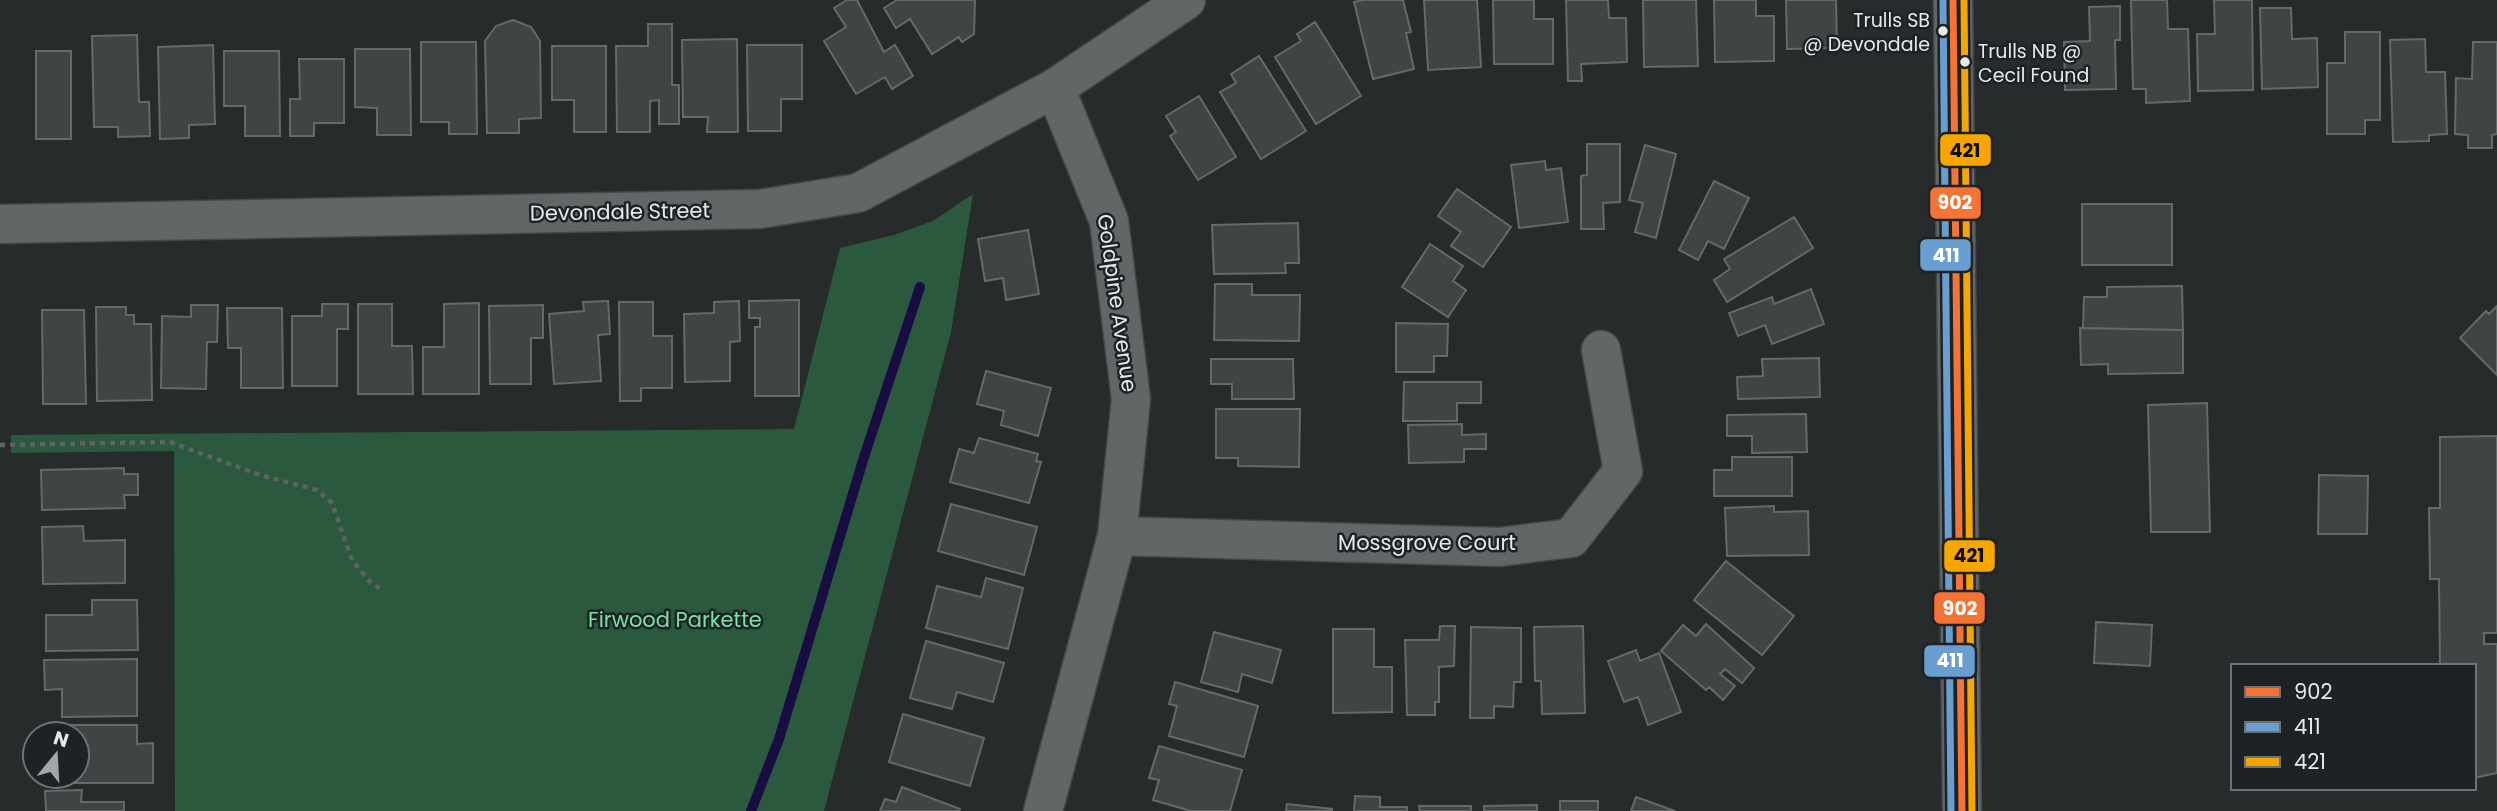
<svg xmlns="http://www.w3.org/2000/svg" width="2497" height="811" font-family="Poppins,sans-serif">
  <rect width="100%" height="100%" fill="#272b2c"/>
  <path fill="#2a593e" d="M973,194L951,332L824,811H175L174,451L11,453V435L794,429L840,248L894,235L933,221Z"/>
  <g fill="none" stroke-linecap="round" stroke-linejoin="round">
    <path stroke="#180c42" stroke-width="10" d="M751,811L779,739L864,457L920,287"/>
  </g>
  <path fill="#404444" stroke="#666969" stroke-width="2" d="M847,0H857L884,52L895,45L913,76L892,89L885,77L856,94L824,41L846,27L834,8Z
    M897,0H975L974,34L962,42L959,37L932,54L910,19L896,28L884,8Z
    M1363,0H1403L1411,32L1406,33L1414,69L1373,79L1354,2Z
    M1424,0H1477L1481,67L1428,70Z
    M1493,0H1534V19H1553V64H1494Z
    M1566,0H1608L1609,18H1626L1627,62L1581,64L1582,81H1568Z
    M1643,0H1696L1698,66L1644,67Z
    M1714,0H1756V16H1774V61L1715,62Z
    M1786,0H1836L1837,48L1787,49Z
    M2131,0H2167L2168,29H2188L2190,101L2146,103V89H2133Z
    M2214,0H2252L2253,90L2198,91L2197,34H2215Z
    M2120,6V40H2115L2116,89L2065,90L2064,42L2090,41L2089,7Z
    M2260,8H2291L2292,39L2317,38L2318,87L2262,89Z
    M513,20L531,27L540,41L541,118L519,119V133H487L485,41L496,26Z
    M1315,22L1361,96L1316,124L1275,57L1301,41L1297,34Z
    M648,24H672V85H679V124H659V100L650,101V132H617L616,46H648Z
    M2345,32H2380V120H2365V134H2327V63H2345Z
    M137,35L139,102H149L150,136L118,137V127H94L92,36Z
    M737,39L738,132H707L708,117H683L682,40Z
    M2425,39L2426,72H2445L2447,134L2429,135V141L2393,142L2390,40Z
    M421,42H476L477,134H449V122H421Z
    M2473,42H2497V134L2492,135V148H2468V135L2455,134L2456,78L2472,79Z
    M213,45L215,124L189,125V138L160,139L158,47Z
    M747,45H802V99H781V131H748Z
    M552,46H606V132H574V100H552Z
    M355,49H410L411,135H377V108L355,107Z
    M36,51H71V139H36Z
    M224,51H279L280,136H245V106H224Z
    M1259,56L1306,131L1261,159L1220,92L1236,83L1231,74Z
    M299,59H344V123H314V136H290V99H300Z
    M1199,96L1236,157L1198,180L1170,136L1176,132L1166,116Z
    M1587,144H1620V202L1603,203L1604,229H1581V176L1587,175Z
    M1645,145L1676,154L1656,238L1635,232L1643,203L1629,200Z
    M1545,161L1546,170L1561,168L1568,222L1519,228L1511,165Z
    M1714,181L1749,198L1724,249L1708,241L1698,260L1679,250Z
    M1457,189L1511,227L1483,267L1451,246L1461,232L1438,216Z
    M2082,204H2172V265H2082Z
    M1794,217L1813,248L1727,302L1714,280L1730,269L1724,259Z
    M1298,223L1299,263H1285L1286,273L1214,274L1212,225Z
    M1028,230L1039,294L1006,300L1003,278L985,281L978,239Z
    M1430,244L1463,266L1453,281L1466,290L1448,317L1402,287Z
    M1215,284H1252V295H1300L1299,341L1214,340Z
    M2182,286L2183,330L2083,328L2084,297H2107V287Z
    M1811,289L1824,324L1772,344L1765,325L1738,336L1729,313L1772,297L1774,304Z
    M799,300V396H755V327H760V318H749V301Z
    M608,301L610,334L598,335L601,381L554,384L549,314L584,311L583,302Z
    M739,301L740,341L730,342V381L685,382L684,314L714,313V302Z
    M619,302H653V336H672V388H641V401H620Z
    M479,303V394H423V347H444V304Z
    M322,304H348V329H337V386H292V316H322Z
    M358,304H392V346H412L413,394H358Z
    M191,305H218L217,342H207L206,389L161,388L162,316L191,317Z
    M543,305V338H531V384H490L489,306Z
    M2497,306V375L2460,338L2486,311L2489,314Z
    M96,307H126V315H134V324H151L152,400L97,401Z
    M227,308H282L283,388H241V348H228Z
    M42,310H84L86,404H43Z
    M1396,323L1448,324L1447,356H1434V372H1396Z
    M2080,328L2183,330V373L2108,374V364L2081,365Z
    M1819,358L1820,397L1738,399L1737,377L1763,376L1762,359Z
    M1211,359H1293L1294,399H1232V384H1211Z
    M986,371L1051,388L1038,436L1001,425L1004,411L977,404Z
    M1404,382H1481V403H1457V421H1403Z
    M2207,403L2210,532H2151L2148,405Z
    M1216,409H1300L1299,467L1238,466V458H1216Z
    M1806,414L1807,452L1752,453V436H1727V415Z
    M1462,424V435L1486,434V449H1464V462L1409,463L1408,425Z
    M2497,436V633H2484V644H2497V773L2474,778V666H2440L2439,579H2430L2429,508H2440V437Z
    M979,438L1038,454L1036,461L1041,462L1029,503L950,482L959,449L974,453Z
    M1732,457H1792V496H1714V470H1732Z
    M124,468V474H138V495H124L125,508L42,510L41,470Z
    M2319,475L2368,476L2367,534H2318Z
    M951,504L1037,527L1024,575L938,551Z
    M1774,506V512L1808,511L1809,555L1727,556L1725,508Z
    M83,526L84,541L125,540V583L43,584L42,527Z
    M1726,561L1794,616L1762,655L1694,600Z
    M986,578L1023,588L1008,649L926,628L937,586L981,597Z
    M92,600H137L138,650L46,651V615H92Z
    M2096,622L2152,625L2150,666L2094,663Z
    M1706,624L1754,668L1742,683L1725,669L1720,674L1735,686L1723,700L1709,687L1706,690L1661,651L1683,625L1696,636Z
    M1440,626H1455L1454,666L1439,667V702H1435V715H1407L1405,640H1439Z
    M1583,626L1585,713L1542,714L1541,681H1535L1534,627Z
    M1471,627L1521,628V682H1514L1513,707L1494,706V718H1470Z
    M1333,629H1374V667H1392V712L1333,713Z
    M1214,632L1281,650L1272,683L1242,674L1238,692L1201,682Z
    M926,641L1004,663L993,702L957,692L952,709L910,698Z
    M1636,650L1640,661L1659,653L1681,712L1648,725L1638,697L1624,702L1608,661Z
    M137,659V716L62,717V689L45,690L44,660Z
    M1175,682L1258,706L1244,757L1169,736L1177,706L1169,704Z
    M903,714L984,738L970,786L889,762Z
    M62,725H137V744L153,743V783H46V776H77V734H62Z
    M1159,746L1242,770L1230,811H1191L1153,800L1159,780L1149,778Z
    M902,787L960,809L959,811H880L885,799L896,802Z
    M82,790L81,802H124V811H46L45,791Z
    M1355,796L1380,797V807H1407V811H1354Z
    M1636,797L1675,811H1631Z
    M1560,801H1598V811H1560Z
    M1287,804L1332,809V811H1286Z
    M1537,805V811H1484V806Z
    M1419,806H1471V811H1420Z"/>
  <g fill="none" stroke-linecap="round" stroke-linejoin="round">
    <g stroke="#434748" stroke-width="41">
      <path id="street" d="M0,224L760,209L858,193L1055,88L1186,0
        M1117,536L1500,547L1571,538L1623,471L1601,350
        M1043,811L1117,536L1131,399L1109,221L1055,88"/>
    </g>
    <g stroke="#434748" stroke-width="41">
      <path id="secondary" d="M1953,0L1962,811"/>
    </g>
    <path stroke="#5f6263" stroke-width="4.5" stroke-dasharray="5 5" stroke-linecap="butt" d="M0,445L170,442L260,475L317,490L332,503L352,560L371,583L381,589"/>
    <use href="#street" stroke="#636666" stroke-width="38"/>
    <use href="#secondary" stroke="#636666" stroke-width="38"/>
    <g stroke="#1d2224" stroke-width="12">
      <path id="bus-1" d="M1953,0L1962,811"/>
    </g>
    <g stroke="#1d2224" stroke-width="12">
      <path id="bus-2" d="M1943,0L1951,811"/>
    </g>
    <g stroke="#1d2224" stroke-width="12">
      <path id="bus-3" d="M1964,0L1972,811"/>
    </g>
    <use href="#bus-1" stroke="#f57335" stroke-width="7"/>
    <use href="#bus-2" stroke="#6a9dd0" stroke-width="7"/>
    <use href="#bus-3" stroke="#f7a600" stroke-width="7"/>
  </g>
  <g fill="#e5e9ea" stroke="#1d2224" stroke-width="2.5">
    <circle cx="1943" cy="31" r="6"/>
    <circle cx="1965" cy="62" r="6"/>
  </g>
  <g text-anchor="middle" stroke-width="5" stroke-linejoin="round" paint-order="stroke">
    <g font-size="19" fill="#e5e9ea" stroke="#1d2224" text-anchor="end">
      <text x="1930" y="27">Trulls SB<tspan x="1930" dy="24">@ Devondale</tspan></text>
      <text x="1978" y="58" text-anchor="start">Trulls NB @<tspan x="1978" dy="24">Cecil Found</tspan></text>
    </g>
    <g font-size="21" fill="#e5e9ea" stroke="#1d2224">
      <text transform="translate(620 212) rotate(-1)" y="7">Devondale Street</text>
      <text transform="translate(1117 303) rotate(82)" y="7">Goldpine Avenue</text>
      <text x="1427" y="550">Mossgrove Court</text>
    </g>
    <g font-size="21" fill="#7ae1a3" stroke="#1d2224">
      <text x="675" y="627">Firwood Parkette</text>
    </g>
  </g>
  <g stroke="#1d2224" stroke-width="2.5">
    <rect x="1939" y="133" width="53" height="34" rx="7" fill="#f7a600"/>
    <rect x="1929" y="186" width="53" height="34" rx="7" fill="#f57335"/>
    <rect x="1919" y="238" width="53" height="34" rx="7" fill="#6a9dd0"/>
    <rect x="1943" y="539" width="53" height="34" rx="7" fill="#f7a600"/>
    <rect x="1933" y="591" width="53" height="34" rx="7" fill="#f57335"/>
    <rect x="1923" y="644" width="53" height="34" rx="7" fill="#6a9dd0"/>
  </g>
  <g font-size="19" text-anchor="middle" font-weight="bold" fill="#fff">
    <text x="1955" y="209">902</text>
    <text x="1946" y="262">411</text>
    <text x="1960" y="615">902</text>
    <text x="1950" y="667">411</text>
  </g>
  <g font-size="19" text-anchor="middle" font-weight="bold" fill="#111">
    <text x="1965" y="157">421</text>
    <text x="1969" y="562">421</text>
  </g>
  <rect x="2231" y="664" width="245" height="126" fill="#1d2224" stroke="#6d7273" stroke-width="2"/>
  <rect x="2245" y="687" width="35" height="10" fill="#f57335" stroke="#6d7273" stroke-width="2"/>
  <text x="2294" y="699" font-size="21" fill="#e5e9ea">902</text>
  <rect x="2245" y="722" width="35" height="10" fill="#6a9dd0" stroke="#6d7273" stroke-width="2"/>
  <text x="2294" y="734" font-size="21" fill="#e5e9ea">411</text>
  <rect x="2245" y="757" width="35" height="10" fill="#f7a600" stroke="#6d7273" stroke-width="2"/>
  <text x="2294" y="769" font-size="21" fill="#e5e9ea">421</text>
  <g transform="translate(56 755) rotate(18)"><circle r="33" fill="#1d2224" stroke="#6d7273" stroke-width="2"/>
  <path d="M0-5L12 26L0 18L-12 26Z" fill="#a2a6a8"/>
  <text y="-10" font-size="19" font-weight="bold" text-anchor="middle" fill="#e5e9ea">N</text>
  </g>
</svg>
